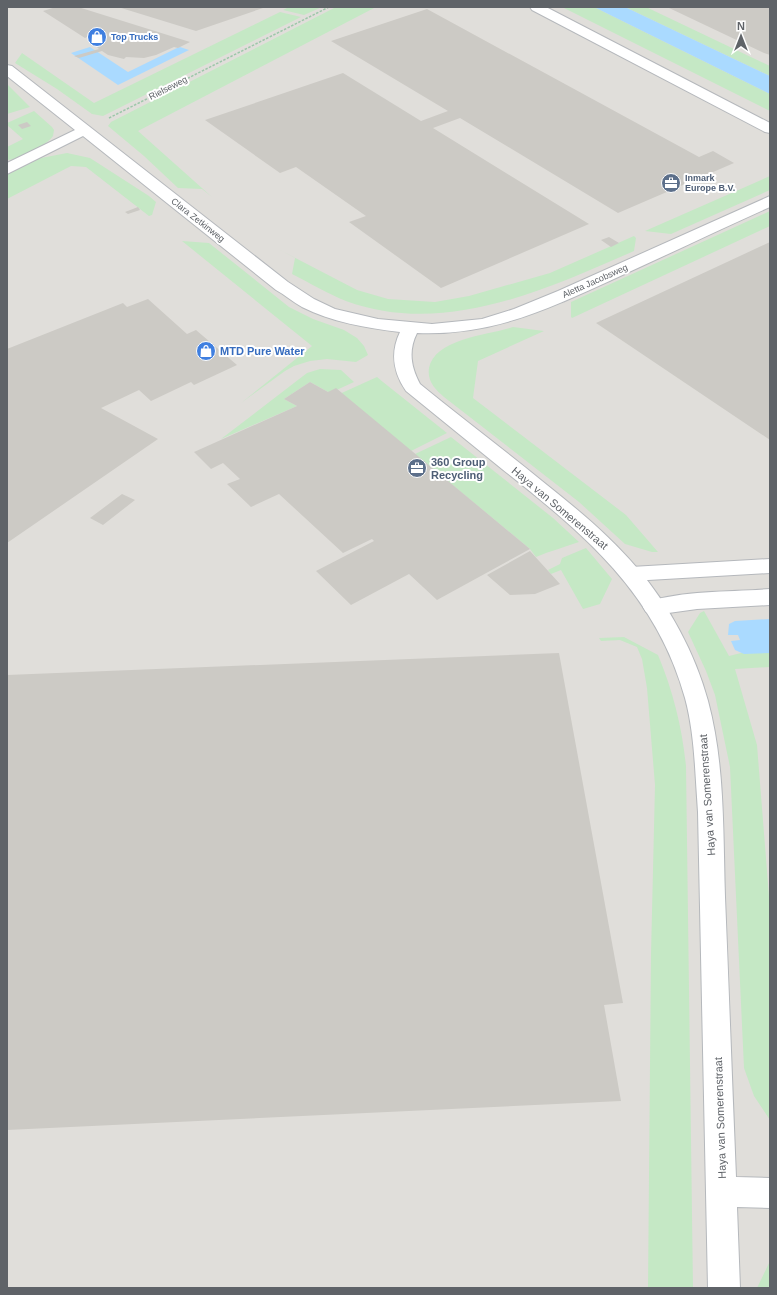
<svg xmlns="http://www.w3.org/2000/svg" width="777" height="1295" font-family="Helvetica,sans-serif">
  <rect width="100%" height="100%" fill="#f1efe8"/>
  <path fill="#e0deda" d="M7,7H770V1288H7Z"/>
  <path fill="#c5e8c5" d="M289,7H322L304,15L283,10Z
    M336,7H376L138,131L212,197L202,189L178,188L144,156L108,126L111,122Z
    M562,7H594L770,94V111Z
    M625,7H646L770,66V76Z
    M280,12L301,17L103,116L92,114L57,89L15,63L22,53L94,103Z
    M7,84L30,107L7,114Z
    M34,111L52,127L54,130L53,136C46,146 18,160 7,160V147L23,139L7,125V123Z
    M67,153L90,158L149,196L156,202L152,215L149,216L86,167L71,166L7,199V175L41,158Z
    M770,176V190L671,234L645,231Z
    M770,211V226L572,318L571,317V302Z
    M634,236L636,238L634,251C545,290 444,337 346,301C328,294 310,283 292,274L295,258L280,250L357,290L388,299L435,302L469,296L550,273Z
    M182,241L209,243L289,307L313,319L344,330L357,338L364,346L368,355L356,362L327,359L310,361L294,366L285,371L241,403L312,346Z
    M513,327L544,331L478,361L473,398L626,515L658,552H652L625,544L579,502L444,397C435,389 427,381 429,368C435,338 489,335 513,327Z
    M320,369L341,370L354,382L330,393L310,382L284,399L297,406L221,439L307,373Z
    M377,377L383,382L447,433L411,451L335,396Z
    M451,437L553,518L579,542C565,547 550,551 536,557L530,549L415,454Z
    M586,548L612,579L600,604L583,609L561,570L551,574L548,570L560,564L562,558Z
    M704,611L729,656L741,653H770V667L735,669L757,745L770,909V1120L754,1096L744,1068L730,767L715,695L706,671L688,632L700,613Z
    M624,637L658,655C673,691 682,727 686,766L693,1288H648L651,954L655,785L647,688L642,659L637,647L620,640L601,641L599,638Z
    M770,1261V1288H757Z"/>
  <path fill="#aadaff" d="M594,7H625L770,76V94Z
    M90,47L128,72L177,48L180,47L189,50L118,85L71,53Z
    M770,619V653L744,654L735,650L731,641L740,640L738,635H728L729,624L735,621Z"/>
  <path fill="#cccac5" d="M56,7H78L190,42L178,48L174,47L156,55L144,58L126,57L124,59L108,55L102,51L79,58L74,56L99,49L87,37L85,38L43,11Z
    M118,7H266L196,31Z
    M667,7H770V55L764,53Z
    M427,9L699,157L713,151L734,163L618,213L460,118L433,128L589,224L441,288L349,222L366,216L296,167L280,173L205,120L343,73L421,121L448,111L331,41Z
    M27,122L31,126L22,129L18,125Z
    M138,207L140,210L128,214L125,212Z
    M609,237L619,243L611,247L601,240Z
    M770,242V440L596,323Z
    M148,299L187,334L196,330L237,365L194,385L191,382L151,401L139,390L101,408L158,439L7,543V349L123,303L127,307Z
    M310,382L328,392L336,388L530,549L437,600L409,574L351,605L316,571L374,541L372,539L343,553L279,494L251,507L227,484L240,479L223,463L211,469L194,452L297,406L284,399Z
    M122,494L135,500L103,525L90,518Z
    M530,551L560,584L535,594L510,595L487,575Z
    M559,653L623,1003L604,1005L621,1101L7,1130V675Z"/>
  <g fill="none" stroke-linecap="round" stroke-linejoin="round">
    <g stroke="#b5b8bc" stroke-width="2">
      <path id="service" d="M530,7H546L770,123V133L765,132L532,10Z
        M770,559V573L631,581L624,579L621,574L624,569L631,567Z
        M770,589V605L697,609L654,615L646,612L643,607L646,602C686,590 730,592 770,589Z"/>
    </g>
    <g stroke="#b5b8bc" stroke-width="2">
      <path id="minor" d="M7,65L12,66L288,282L314,299L335,309L378,319L432,324L482,319L514,309L558,291L770,196V207C718,230 667,255 616,278C548,309 493,336 417,333C408,351 411,367 420,384C460,417 502,448 542,481C576,508 609,535 637,568C669,605 695,653 708,701C725,764 723,832 725,897C729,991 732,1084 736,1177L770,1178V1208L737,1207L740,1288H708L698,812C695,774 695,735 685,698C656,593 583,533 502,469C470,443 438,417 406,391C393,372 390,353 400,332C366,328 332,322 302,307C293,302 285,295 276,290L83,136L7,174V163L75,130L7,76Z"/>
    </g>
    <path stroke="#9cc7a9" stroke-width="1.5" stroke-dasharray="2.5 1.5" stroke-linecap="butt" d="M109,118L329,7"/>
    <use href="#service" fill="#fff" fill-rule="evenodd"/>
    <use href="#minor" fill="#fff" fill-rule="evenodd"/>
  </g>
  <defs>
    <g id="shop-disc" transform="scale(1)"><circle r="9.5" fill="#3f7fe0" stroke="#fff"/><path d="M-5-2.5h2.3a2.7 3.5 0 0 1 5.4 0H5L5.5 6h-11ZM-1.5-2.5h3a1.5 2.3 0 0 0-3 0Z" fill="#fff"/></g>
    <g id="office-disc" transform="scale(1)"><circle r="9.5" fill="#5c6f8a" stroke="#fff"/><path d="M-6-3h4V-5.5h4V-3h4V5H-6ZM-1-4.5V-3h2v-1.5ZM-6 0V1H6V0Z" fill="#fff"/></g>
  </defs>
  <g fill-rule="evenodd">
    <use href="#shop-disc" x="97" y="37"/>
    <use href="#office-disc" x="671" y="183"/>
    <use href="#shop-disc" x="206" y="351"/>
    <use href="#office-disc" x="417" y="468"/>
  </g>
  <g text-anchor="middle" stroke-width="4" stroke-linejoin="round" paint-order="stroke">
    <g font-size="9" font-weight="bold" fill="#366cbe" stroke="#fff" text-anchor="start">
      <text x="111" y="40">Top Trucks</text>
    </g>
    <g font-size="9" fill="#5f6368" stroke="#fff">
      <text transform="translate(168 88) rotate(-27)" y="3">Rielseweg</text>
      <text transform="translate(198 220) rotate(38)" y="3">Clara Zetkinweg</text>
      <text transform="translate(595 281) rotate(-24)" y="3">Aletta Jacobsweg</text>
    </g>
    <g font-size="9" font-weight="bold" fill="#4e5e75" stroke="#fff" text-anchor="start">
      <text x="685" y="181">Inmark<tspan x="685" dy="10">Europe B.V.</tspan></text>
    </g>
    <g font-size="11" font-weight="bold" fill="#366cbe" stroke="#fff" text-anchor="start">
      <text x="220" y="355">MTD Pure Water</text>
    </g>
    <g font-size="11" font-weight="bold" fill="#4e5e75" stroke="#fff" text-anchor="start">
      <text x="431" y="466">360 Group<tspan x="431" dy="13">Recycling</tspan></text>
    </g>
    <g font-size="11" fill="#5f6368" stroke="#fff">
      <text transform="translate(560 508) rotate(40)" y="4">Haya van Somerenstraat</text>
      <text transform="translate(707 795) rotate(-94)" y="4">Haya van Somerenstraat</text>
      <text transform="translate(720 1118) rotate(-92)" y="4">Haya van Somerenstraat</text>
    </g>
  </g>
  <rect width="777" height="1295" fill="none" stroke="#5f6368" stroke-width="16"/>
  <g transform="translate(741 36)" stroke="#ffffff" stroke-width="3" paint-order="stroke">
  <path d="M0-3L7 15L0 10L-7 15Z" fill="#5f6368"/>
  <text y="-6" font-size="11" font-weight="bold" text-anchor="middle" fill="#5f6368">N</text>
  </g>
</svg>
